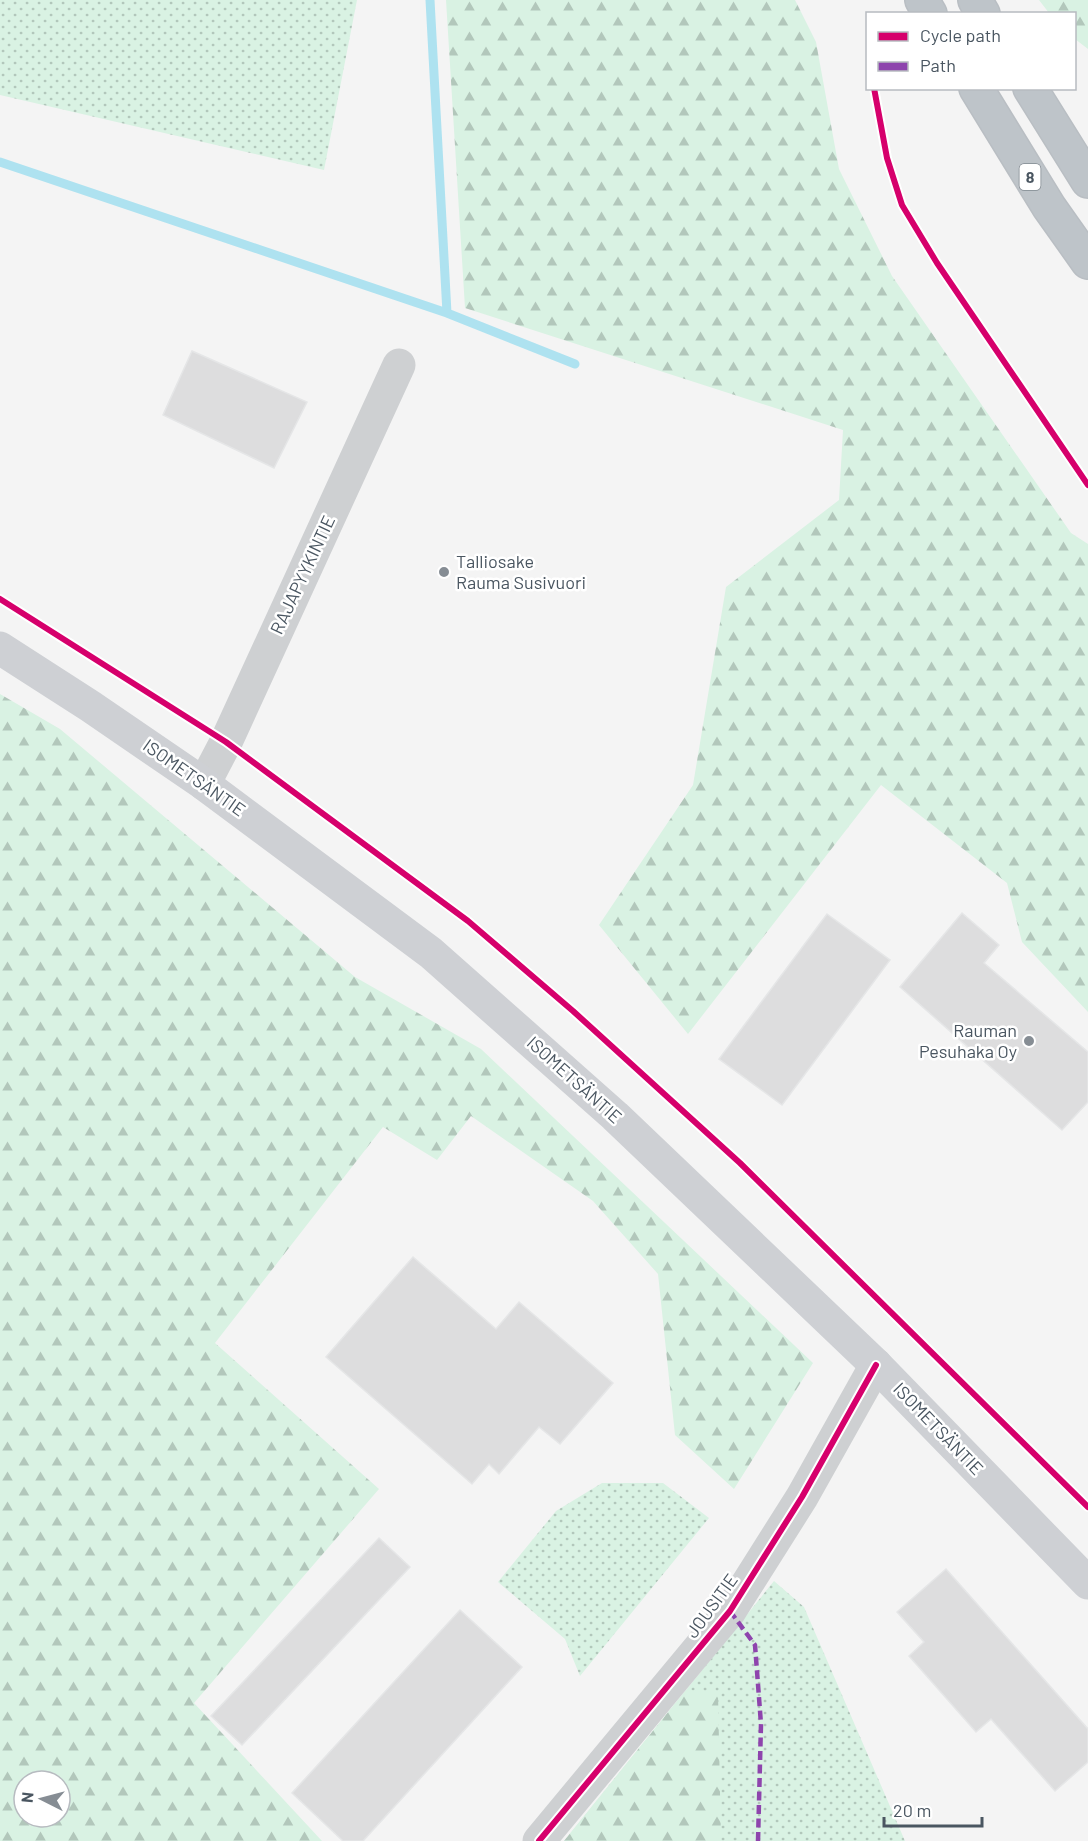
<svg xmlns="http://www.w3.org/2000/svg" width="1088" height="1841" font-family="Barlow,sans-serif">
  <defs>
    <pattern id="grass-dots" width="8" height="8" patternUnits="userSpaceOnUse" patternTransform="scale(1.5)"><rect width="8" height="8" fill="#d9f2e3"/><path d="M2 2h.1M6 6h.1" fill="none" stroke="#b2c7bb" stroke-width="1.8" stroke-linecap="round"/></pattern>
    <pattern id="forest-firs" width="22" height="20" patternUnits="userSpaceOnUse" patternTransform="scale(1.5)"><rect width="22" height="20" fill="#d9f2e3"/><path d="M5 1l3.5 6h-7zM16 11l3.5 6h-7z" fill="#b2c7bb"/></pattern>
  </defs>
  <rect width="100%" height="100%" fill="#f4f4f4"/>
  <path fill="url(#grass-dots)" d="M0,0H357L324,170L0,95Z
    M602,1483H663L709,1518L580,1676L565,1639L498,1582L556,1511Z
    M774,1581L804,1607L905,1841H564Z"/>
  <path fill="url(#forest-firs)" fill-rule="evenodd" d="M446,0H795L816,42L839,169L892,276L1071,533L1088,544V1012L1022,942L1007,883L881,785L688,1034L599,925L693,785L726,587L839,500L843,430L465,308Z
    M1039,0H1088V49L1075,39L1074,14L1049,13Z
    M0,694L60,729L355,977L481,1049L813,1363L734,1489L675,1435L658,1274L593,1201L471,1116L437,1160L383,1127L215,1343L379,1489L194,1703L322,1841H0ZM24,1781H60V1817H24Z
    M686,1690L718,1693L721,1841H564Z"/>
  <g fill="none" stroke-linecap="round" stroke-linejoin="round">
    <path stroke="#aee2f0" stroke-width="9" d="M0,162L447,313L430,0
      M447,313L575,364"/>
  </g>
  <path fill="#ddddde" stroke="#e5e6e7" stroke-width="1.5" d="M192,351L307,402L274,468L163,415Z
    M962,913L999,945L984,963L1088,1052V1102L1062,1130L900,987Z
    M827,914L890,960L782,1105L719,1059Z
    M413,1257L496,1329L519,1302L613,1383L560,1444L539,1427L499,1474L489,1464L472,1484L326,1357Z
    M379,1538L410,1567L242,1745L211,1716Z
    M946,1569L1088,1729V1762L1055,1791L991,1719L976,1732L909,1656L924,1642L897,1612Z
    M460,1610L522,1667L363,1841H343L292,1793Z"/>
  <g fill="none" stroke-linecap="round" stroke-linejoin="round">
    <g stroke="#b9bec3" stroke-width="36">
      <path id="highway" d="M922,0L930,14
        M975,0L983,14
        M976,88L1049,207L1088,262
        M1030,88L1088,181"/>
    </g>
    <path stroke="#ced0d2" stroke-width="33" d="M204,784L226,742L399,365
      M539,1841L730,1611L802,1497L876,1365"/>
    <path stroke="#ced0d4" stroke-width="33" d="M0,648L90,706L204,784L431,953L615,1116L876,1365L1088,1583"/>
    <use href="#highway" stroke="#bec4c9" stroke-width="33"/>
    <path stroke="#8e44ad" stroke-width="4.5" stroke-dasharray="9 4.5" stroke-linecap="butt" d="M730,1611L755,1645L761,1724L758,1841"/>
    <g stroke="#fff" stroke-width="10">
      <path id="cycleway" d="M874,88L887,158L902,205L937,263L1088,485
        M0,599L226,742L468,921L573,1011L740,1163L1088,1507
        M539,1841L730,1611L802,1497L876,1365"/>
    </g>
    <use href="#cycleway" stroke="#d6006c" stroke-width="6"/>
  </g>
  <g fill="#868d94" stroke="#fff" stroke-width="2">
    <circle cx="444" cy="572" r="6"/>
    <circle cx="1029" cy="1041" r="6"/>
  </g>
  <g text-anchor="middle" stroke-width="5" stroke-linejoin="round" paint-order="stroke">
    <rect fill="#fff" stroke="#808990" stroke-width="1.5" x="1019.5" y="164" width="21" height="26" rx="4.5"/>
    <g font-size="16" font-weight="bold" fill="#4a5661">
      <text x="1030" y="183">8</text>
    </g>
    <g font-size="18" fill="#4a5661" stroke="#fff" text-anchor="start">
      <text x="456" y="568">Talliosake<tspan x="456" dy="21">Rauma Susivuori</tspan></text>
      <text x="1017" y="1037" text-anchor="end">Rauman<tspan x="1017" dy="21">Pesuhaka Oy</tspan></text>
    </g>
    <g font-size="18" fill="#4a5661" stroke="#fff">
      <text transform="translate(303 575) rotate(-65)" y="6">RAJAPYYKINTIE</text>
      <text transform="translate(194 778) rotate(35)" y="6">ISOMETSÄNTIE</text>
      <text transform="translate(574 1080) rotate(42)" y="6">ISOMETSÄNTIE</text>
      <text transform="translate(938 1429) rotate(46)" y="6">ISOMETSÄNTIE</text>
      <text transform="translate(712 1606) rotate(-54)" y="6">JOUSITIE</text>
    </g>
  </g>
  <rect x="866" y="12" width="210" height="78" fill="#ffffff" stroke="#b7bbc0" stroke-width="1.5"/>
  <rect x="878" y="32" width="30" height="9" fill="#d6006c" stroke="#b7bbc0" stroke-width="1.5"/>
  <text x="920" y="42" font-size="18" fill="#4a5661">Cycle path</text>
  <rect x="878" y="62" width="30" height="9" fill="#8e44ad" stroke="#b7bbc0" stroke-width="1.5"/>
  <text x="920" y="72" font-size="18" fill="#4a5661">Path</text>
  <g transform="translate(42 1799) rotate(276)"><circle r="28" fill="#ffffff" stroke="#b7bbc0" stroke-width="1.5"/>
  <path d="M0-4.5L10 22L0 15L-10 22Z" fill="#868d94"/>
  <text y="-9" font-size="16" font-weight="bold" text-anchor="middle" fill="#4a5661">N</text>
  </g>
  <path d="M884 1817v9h98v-9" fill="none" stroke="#4a5661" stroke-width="3"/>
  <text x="893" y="1817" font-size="18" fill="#4a5661" stroke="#ffffff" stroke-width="4.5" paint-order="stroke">20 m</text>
</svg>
